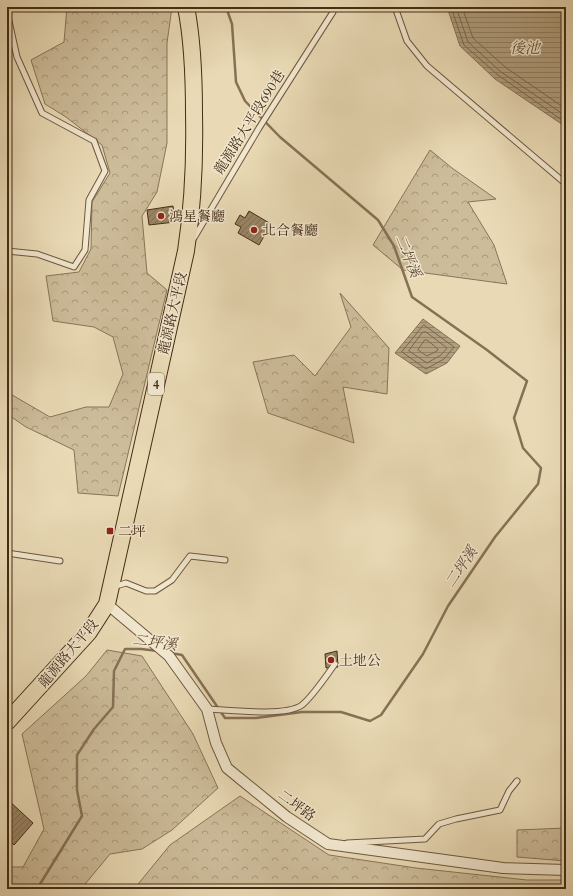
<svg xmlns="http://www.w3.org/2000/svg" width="573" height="896" font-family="Cardo,'Noto Serif TC',serif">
  <defs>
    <pattern id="forest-crowns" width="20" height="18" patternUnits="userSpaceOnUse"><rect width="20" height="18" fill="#cdbc9a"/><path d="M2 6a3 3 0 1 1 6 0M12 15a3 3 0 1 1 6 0" fill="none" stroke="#a8997c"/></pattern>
    <pattern id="water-rules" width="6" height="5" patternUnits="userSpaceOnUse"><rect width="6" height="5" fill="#b19f7f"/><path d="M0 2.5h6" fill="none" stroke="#928267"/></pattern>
    <pattern id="building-hatch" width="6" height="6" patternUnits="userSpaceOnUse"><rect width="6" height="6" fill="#9a8668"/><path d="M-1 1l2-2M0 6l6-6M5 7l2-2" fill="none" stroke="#7f6e54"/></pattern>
  </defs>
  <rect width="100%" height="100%" fill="#e9dab5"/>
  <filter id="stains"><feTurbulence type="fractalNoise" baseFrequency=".005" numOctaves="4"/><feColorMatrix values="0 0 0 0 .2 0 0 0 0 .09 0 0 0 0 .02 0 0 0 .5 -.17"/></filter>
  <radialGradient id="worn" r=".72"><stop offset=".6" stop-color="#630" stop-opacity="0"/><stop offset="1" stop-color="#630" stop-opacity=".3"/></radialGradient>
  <path fill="url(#forest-crowns)" stroke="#897458" d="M67,7H172L167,43V143L157,192L142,216L147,273L167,290L118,496L78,493L74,450L26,427L7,414V392L50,417L86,407H109L123,374L113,337L94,327L53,321L46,276L79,272L91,249L92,202L110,173L102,145L66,117L45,104L31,60L64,42Z
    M430,150L452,168L496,199L468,202L494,245L507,284L403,270L373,245Z
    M340,293L389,348L387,394L343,387L354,443L268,413L253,362L294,355L315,376L351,327Z
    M107,650L142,656L193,734L218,788L172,830L142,849L110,854L81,889H7V867H23L44,829L22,734L86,676Z
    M240,796L329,855L416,868L527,880H566V889H134L170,845Z
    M566,828V861L517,857V830Z"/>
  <path fill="url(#water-rules)" stroke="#867155" d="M447,7H566V127L495,79L460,46Z
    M423,319L460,346L447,363L426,374L395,353Z"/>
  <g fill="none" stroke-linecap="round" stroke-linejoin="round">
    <path stroke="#7b664a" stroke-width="1" d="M451,7L464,45L498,75L566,123
      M456,7L468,42L501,72L566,116
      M462,7L473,38L505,67L566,109
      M424,325L454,347L444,359L426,369L402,352Z
      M423,332H426L447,348L441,355L427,363L409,351Z
      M425,340H427L438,349L437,351L427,356L418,350Z"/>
    <path stroke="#867155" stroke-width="2.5" d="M171,653L182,655L225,718H256L302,712H341L370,721L381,715L423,654L448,606L495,537L538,484L541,468L523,448L514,418L527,381L487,350L412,297L394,246L378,220L280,137L245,101L236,82L232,24L226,7
      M37,889L82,816L77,790V755L94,729L113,707L114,671L125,649H141L158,651
      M118,889H131"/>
  </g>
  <path fill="url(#building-hatch)" stroke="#452c15" d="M173,206L175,222L149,225L147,210Z
    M249,211L271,224L259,245L238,233L241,227L235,224L240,215L245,218Z
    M337,651L338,667L326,668L325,654Z
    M7,799L33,823L14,845L7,838Z"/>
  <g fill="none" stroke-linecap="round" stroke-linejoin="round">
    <g stroke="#6e583d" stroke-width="7">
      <path id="lane" d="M395,7L407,41L427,66L566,184
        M7,12L17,57L42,113L94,141L105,171L89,200L85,250L74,267L37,254L7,251
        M194,238L259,128L333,12L334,7
        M7,553L60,561
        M113,587L126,583L146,591H155L172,580L190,556L225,560
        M207,709C227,710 286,717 302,705C313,696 326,676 335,664
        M347,843L425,839L439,824L456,819L500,810L509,791L517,781"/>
    </g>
    <g stroke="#6e583d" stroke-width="12">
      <path id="street" d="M107,604L169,656L207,709L216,743L227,768L287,817L328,844L503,868L566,870"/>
    </g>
    <g stroke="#452c15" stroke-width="18">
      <path id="primary" d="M7,722L89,632L107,604L186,251C193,205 195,159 194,114C194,78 193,42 186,7"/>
    </g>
    <use href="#lane" stroke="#f1e7cf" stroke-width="5"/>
    <use href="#street" stroke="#f1e7cf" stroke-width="10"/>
    <use href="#primary" stroke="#e9dab5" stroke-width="16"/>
  </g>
  <g fill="#8f2418" stroke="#f1e7cf" stroke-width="1.5">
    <circle cx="161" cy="216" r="4"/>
    <circle cx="254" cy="230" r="4"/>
    <rect x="106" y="527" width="8" height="8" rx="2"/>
    <circle cx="331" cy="660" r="4"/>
  </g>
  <g text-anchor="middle" stroke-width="3" stroke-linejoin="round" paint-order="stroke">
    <rect fill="#f1e7cf" stroke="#79644d" stroke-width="1" x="148" y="373" width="16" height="22" rx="3"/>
    <g font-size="13" font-weight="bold" fill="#452c15">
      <text x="156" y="389">4</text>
    </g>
    <g font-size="14" fill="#452c15" stroke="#f1e7cf">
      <text transform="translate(249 122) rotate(-58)" y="5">龍源路大平段690巷</text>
      <text transform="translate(172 313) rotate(-77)" y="5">龍源路大平段</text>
      <text transform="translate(68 653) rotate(-50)" y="5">龍源路大平段</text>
      <text transform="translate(297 805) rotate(36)" y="5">二坪路</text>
    </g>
    <g font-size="14" fill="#452c15" stroke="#f1e7cf" text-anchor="start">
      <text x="169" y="221">鴻星餐廳</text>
      <text x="262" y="235">北合餐廳</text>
      <text x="118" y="536">二坪</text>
      <text x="339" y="665">土地公</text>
    </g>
    <g font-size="15" font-style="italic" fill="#604930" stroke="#f1e7cf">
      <text x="525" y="53">後池</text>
      <text transform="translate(408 256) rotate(68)" y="5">二坪溪</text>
      <text transform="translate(461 567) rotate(-56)" y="5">二坪溪</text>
      <text transform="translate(155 642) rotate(7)" y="5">二坪溪</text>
    </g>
  </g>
  <rect width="573" height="896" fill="none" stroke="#e9dab5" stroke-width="24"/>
  <rect x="8" y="8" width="557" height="880" fill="none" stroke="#452c15" stroke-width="2"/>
  <rect x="12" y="12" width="549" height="872" fill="none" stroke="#452c15"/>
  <rect width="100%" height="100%" filter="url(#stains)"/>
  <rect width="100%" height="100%" fill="url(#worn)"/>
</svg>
